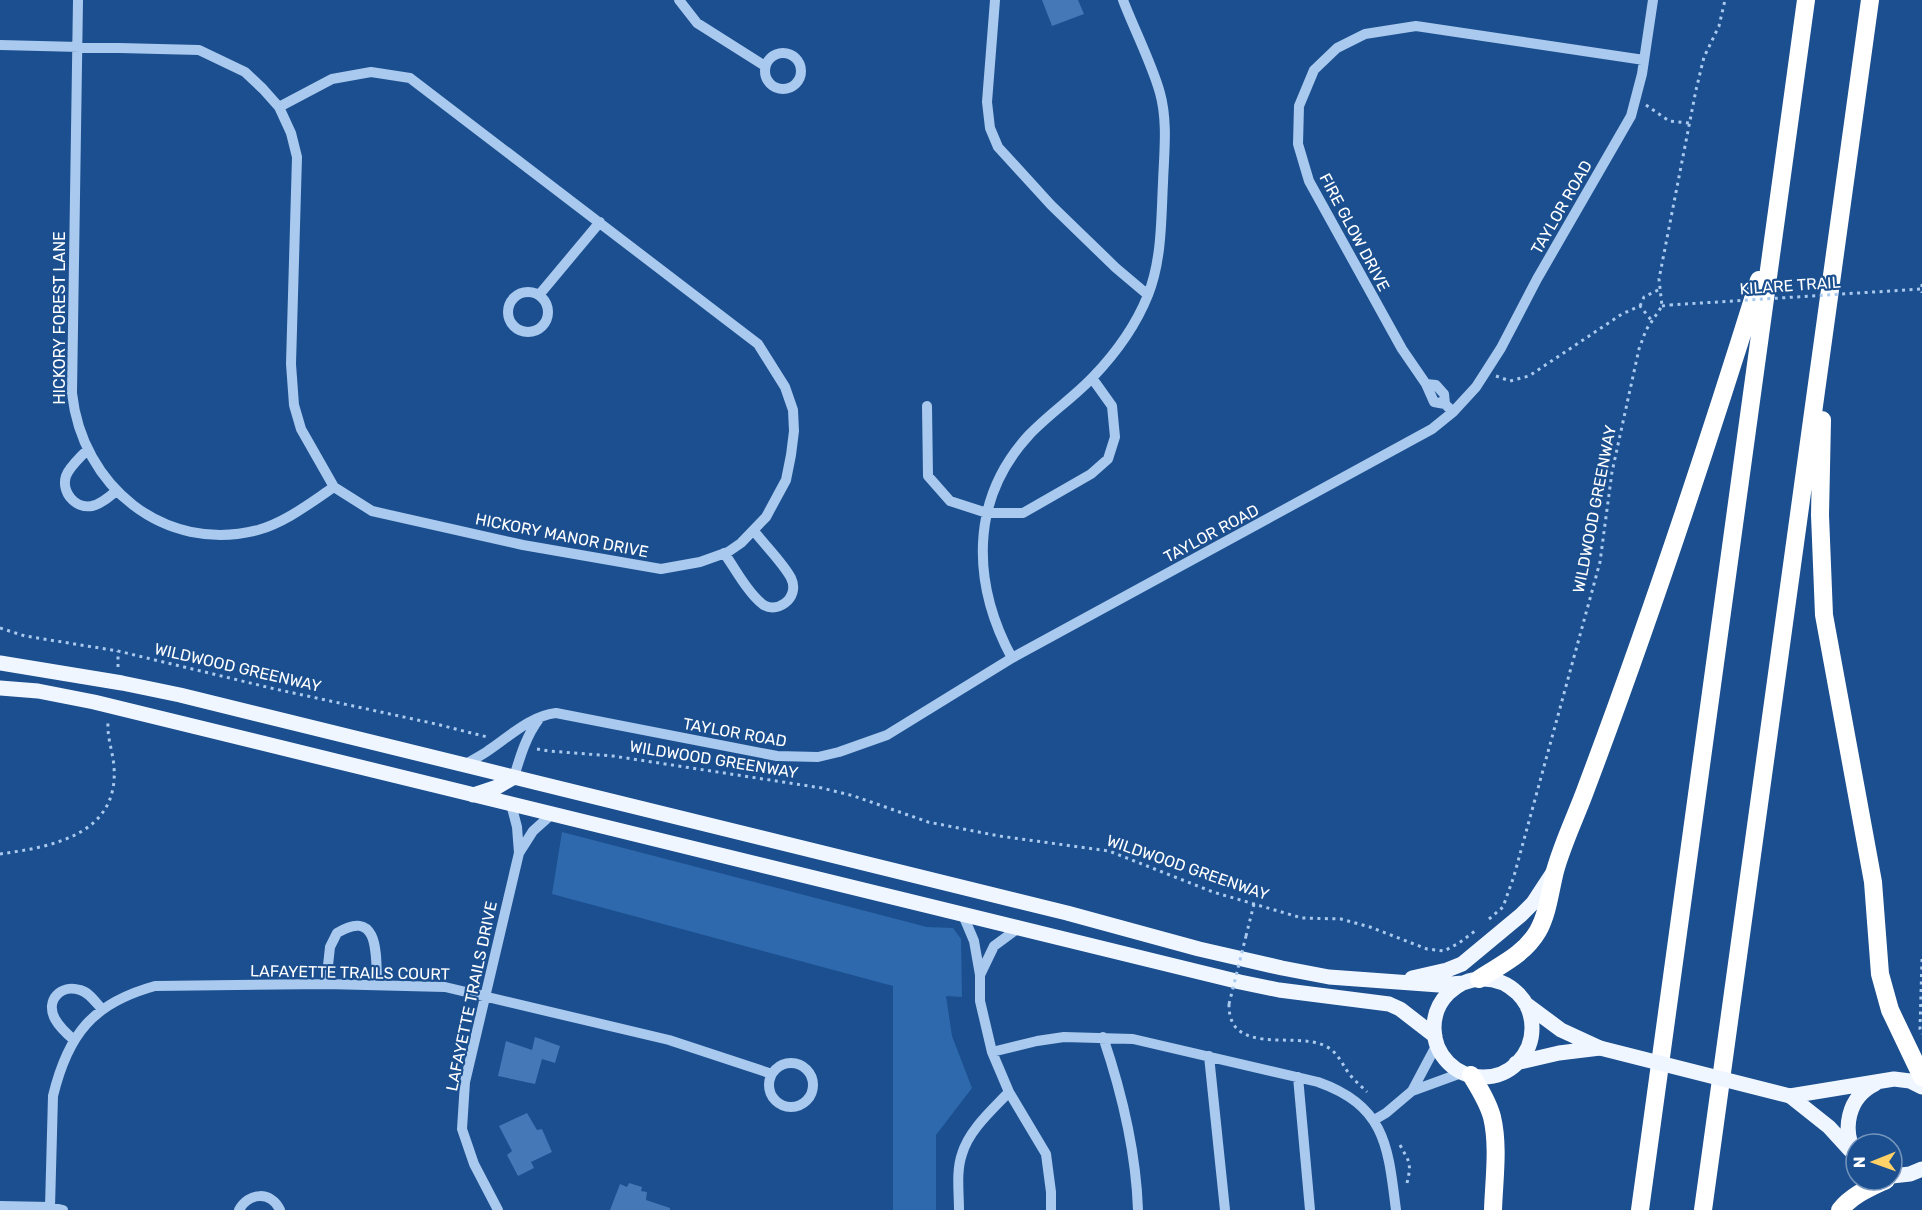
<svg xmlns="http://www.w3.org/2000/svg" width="1922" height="1210" font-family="Rubik,sans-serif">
  <rect width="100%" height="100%" fill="#1b4f8f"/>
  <path fill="#2e69ad" d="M562,832L927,927L953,928L961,939L962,997L946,996L952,1036L972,1088L936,1135V1210H893V986L552,894Z"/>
  <path fill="#4478b7" d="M1042,0H1078L1084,14L1052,26Z
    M535,1037L560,1046L555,1063L542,1059L535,1084L498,1076L506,1041L532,1050Z
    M527,1113L537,1130L542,1129L552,1152L531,1162L534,1168L518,1176L507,1155L512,1151L499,1126Z
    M629,1183L642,1187L641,1191L647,1192L646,1200L670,1208V1210H610L620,1184L627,1187Z"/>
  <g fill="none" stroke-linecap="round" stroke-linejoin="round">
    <path stroke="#a9c9ee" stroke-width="3" stroke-dasharray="3 4.5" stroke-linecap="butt" d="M1646,105L1669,121L1689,123
      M1922,284V293
      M1640,306L1644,297L1660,289
      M1662,306L1670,305
      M1496,376L1510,381L1529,376L1622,314L1640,306L1652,321
      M0,628L25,636L118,651L275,689L436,724L487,737
      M118,667V651
      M537,749L549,751L613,756L822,788L854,796L928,822L999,836L1109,851L1213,892L1302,918L1341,919L1370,927L1427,949L1444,951L1459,943L1475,931
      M0,854C51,847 119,835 114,767C113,752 107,738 108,722
      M1489,919L1503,907L1514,876L1600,562L1612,472L1639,349L1646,330L1662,306L1659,279L1696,90L1704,57L1719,26L1725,0
      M1246,936L1254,904
      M1922,959L1920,1029L1922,1034
      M1229,1004C1228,1056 1293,1032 1323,1045C1338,1051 1341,1063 1350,1075C1355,1081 1361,1086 1367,1092
      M1400,1145C1409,1162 1412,1162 1407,1183"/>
    <path stroke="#a9c9ee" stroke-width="10" d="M78,0L72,393C82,486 164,554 258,530C286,522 310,503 334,487
      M679,0L697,23L765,66
      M995,0L987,102L990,128L998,147L1051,205L1116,268L1148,295
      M0,45L199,50L245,72L263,89L279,107L291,133L297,157L291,364L294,405L301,429L334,487L372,511L523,545L661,569L700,562L728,552L741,543L766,517L786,480L791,455L794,431L793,410L785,387L758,344L410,78L371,72L332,79L279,107
      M765 71a18 18 0 1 1 36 0a18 18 0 1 1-36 0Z
      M508 312a20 20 0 1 1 40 0a20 20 0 1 1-40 0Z
      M539,295L600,222
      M1426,384L1436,385L1444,394L1445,404
      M927,406L928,476L950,501L987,513H1023L1091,474L1108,459L1115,437L1112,406L1092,378
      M1453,412L1445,404L1434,402L1426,384L1402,349L1309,181L1298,144L1299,106L1314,70L1337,48L1365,34L1416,26L1644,60
      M87,450C80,458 70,466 66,476C61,492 75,509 92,506C101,504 109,497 116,491
      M724,553C735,568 745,589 760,602C775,617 801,598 791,578C784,564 764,544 754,531
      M1012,658C972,584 969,500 1029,435C1049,414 1073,398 1093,377C1115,354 1136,325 1148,295C1162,259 1161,221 1163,183C1164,153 1168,122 1160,93C1152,64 1134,29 1123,0
      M464,765C472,760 481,756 489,750C510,736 530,716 556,713L777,756L818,757L839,752L887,735L1012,658L1432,429L1453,412L1476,387L1501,348L1537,279L1631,116L1642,74L1653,0
      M514,777C520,757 526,736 539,719
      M519,853L533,831L552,814
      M963,915L974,941L980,975V1001L992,1052L1009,1092L1046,1154L1051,1192V1210
      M980,975L994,946L1017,929
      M326,984L330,947L337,933C380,907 376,957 377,984
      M1103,1037C1122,1093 1136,1151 1138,1210
      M74,1040C67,1034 60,1028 55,1019C45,1000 61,984 80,990C89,992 96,1003 102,1009
      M992,1052L1037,1041L1064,1037L1133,1039L1318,1082C1386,1106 1388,1147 1396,1210
      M1209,1056L1225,1210
      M769 1085a22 22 0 1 1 44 0a22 22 0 1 1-44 0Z
      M1298,1077L1310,1210
      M1412,1091L1437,1044
      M1374,1120L1386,1113L1412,1091L1464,1072
      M0,1206L50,1207L63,1210
      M50,1207L53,1096C68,1034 93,1003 155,986L326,984L445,987L669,1040L772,1074
      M239,1210C249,1192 271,1191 280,1210
      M498,1210L474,1164L462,1129L465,1082L519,853L517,827L511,804
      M959,1210C959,1192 956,1171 962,1154C969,1130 992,1110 1009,1092"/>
    <path stroke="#f0f6ff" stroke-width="15" d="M0,663L122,683L180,695L1067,913L1199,949L1282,968L1329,977L1439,985L1463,983
      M0,688L38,691L94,702L1240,982L1279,990L1389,1004L1400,1009L1435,1036
      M473,795L497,787L514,777
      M1412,978L1447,970L1462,964L1521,915L1533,903L1552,874
      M1434 1028a49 49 0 1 1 98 0a49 49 0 1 1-98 0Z
      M1526,1004L1561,1030L1600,1048
      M1516,1063L1559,1053L1600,1048
      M1790,1096L1894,1079L1910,1081L1922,1087
      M1790,1096L1829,1127L1850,1150
      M1856,1155C1841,1130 1848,1097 1875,1084
      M1892,1176L1910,1174L1922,1169"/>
    <path stroke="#fff" stroke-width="18" d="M1822,420L1820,515L1824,615L1873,882L1880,974L1890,1010L1922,1077
      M1479,979C1500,965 1524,955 1538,931C1548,913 1550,891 1555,871C1563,842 1577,814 1587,786C1650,619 1706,450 1759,280
      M1471,1075C1479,1088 1488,1102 1492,1117C1499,1146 1494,1180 1493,1210
      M1640,1210L1806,0
      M1703,1210L1870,0
      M1840,1210C1852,1195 1869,1188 1886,1180"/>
    <path stroke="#a9c9ee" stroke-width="3" stroke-dasharray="3 4.5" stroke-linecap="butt" d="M1670,305L1921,289
      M1229,1004L1246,936"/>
    <path stroke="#f0f6ff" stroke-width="15" d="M1600,1048L1790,1096"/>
  </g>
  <g text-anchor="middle" stroke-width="4.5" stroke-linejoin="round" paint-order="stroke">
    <g font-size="16" fill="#fff" stroke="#1b4f8f">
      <text transform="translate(1561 207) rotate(-60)" y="6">TAYLOR ROAD</text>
      <text transform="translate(1355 232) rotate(62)" y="6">FIRE GLOW DRIVE</text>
      <text transform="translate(1790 285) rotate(-4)" y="6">KILARE TRAIL</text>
      <text transform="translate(59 318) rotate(-90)" y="6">HICKORY FOREST LANE</text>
      <text transform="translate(1594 509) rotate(-79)" y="6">WILDWOOD GREENWAY</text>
      <text transform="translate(1211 533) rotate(-28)" y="6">TAYLOR ROAD</text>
      <text transform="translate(562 535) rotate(11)" y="6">HICKORY MANOR DRIVE</text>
      <text transform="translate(238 667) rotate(13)" y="6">WILDWOOD GREENWAY</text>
      <text transform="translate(735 732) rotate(10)" y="6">TAYLOR ROAD</text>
      <text transform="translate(714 759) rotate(9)" y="6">WILDWOOD GREENWAY</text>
      <text transform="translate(1188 867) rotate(19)" y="6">WILDWOOD GREENWAY</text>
      <text transform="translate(350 972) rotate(1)" y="6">LAFAYETTE TRAILS COURT</text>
      <text transform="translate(471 996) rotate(-78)" y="6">LAFAYETTE TRAILS DRIVE</text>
    </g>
  </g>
  <g transform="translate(1874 1162) rotate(269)"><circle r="28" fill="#1b4f8f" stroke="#7695bc" stroke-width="1.5"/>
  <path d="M0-4.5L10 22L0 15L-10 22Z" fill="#ffd166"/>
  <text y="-9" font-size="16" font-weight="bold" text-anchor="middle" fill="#ffffff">N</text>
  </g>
</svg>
